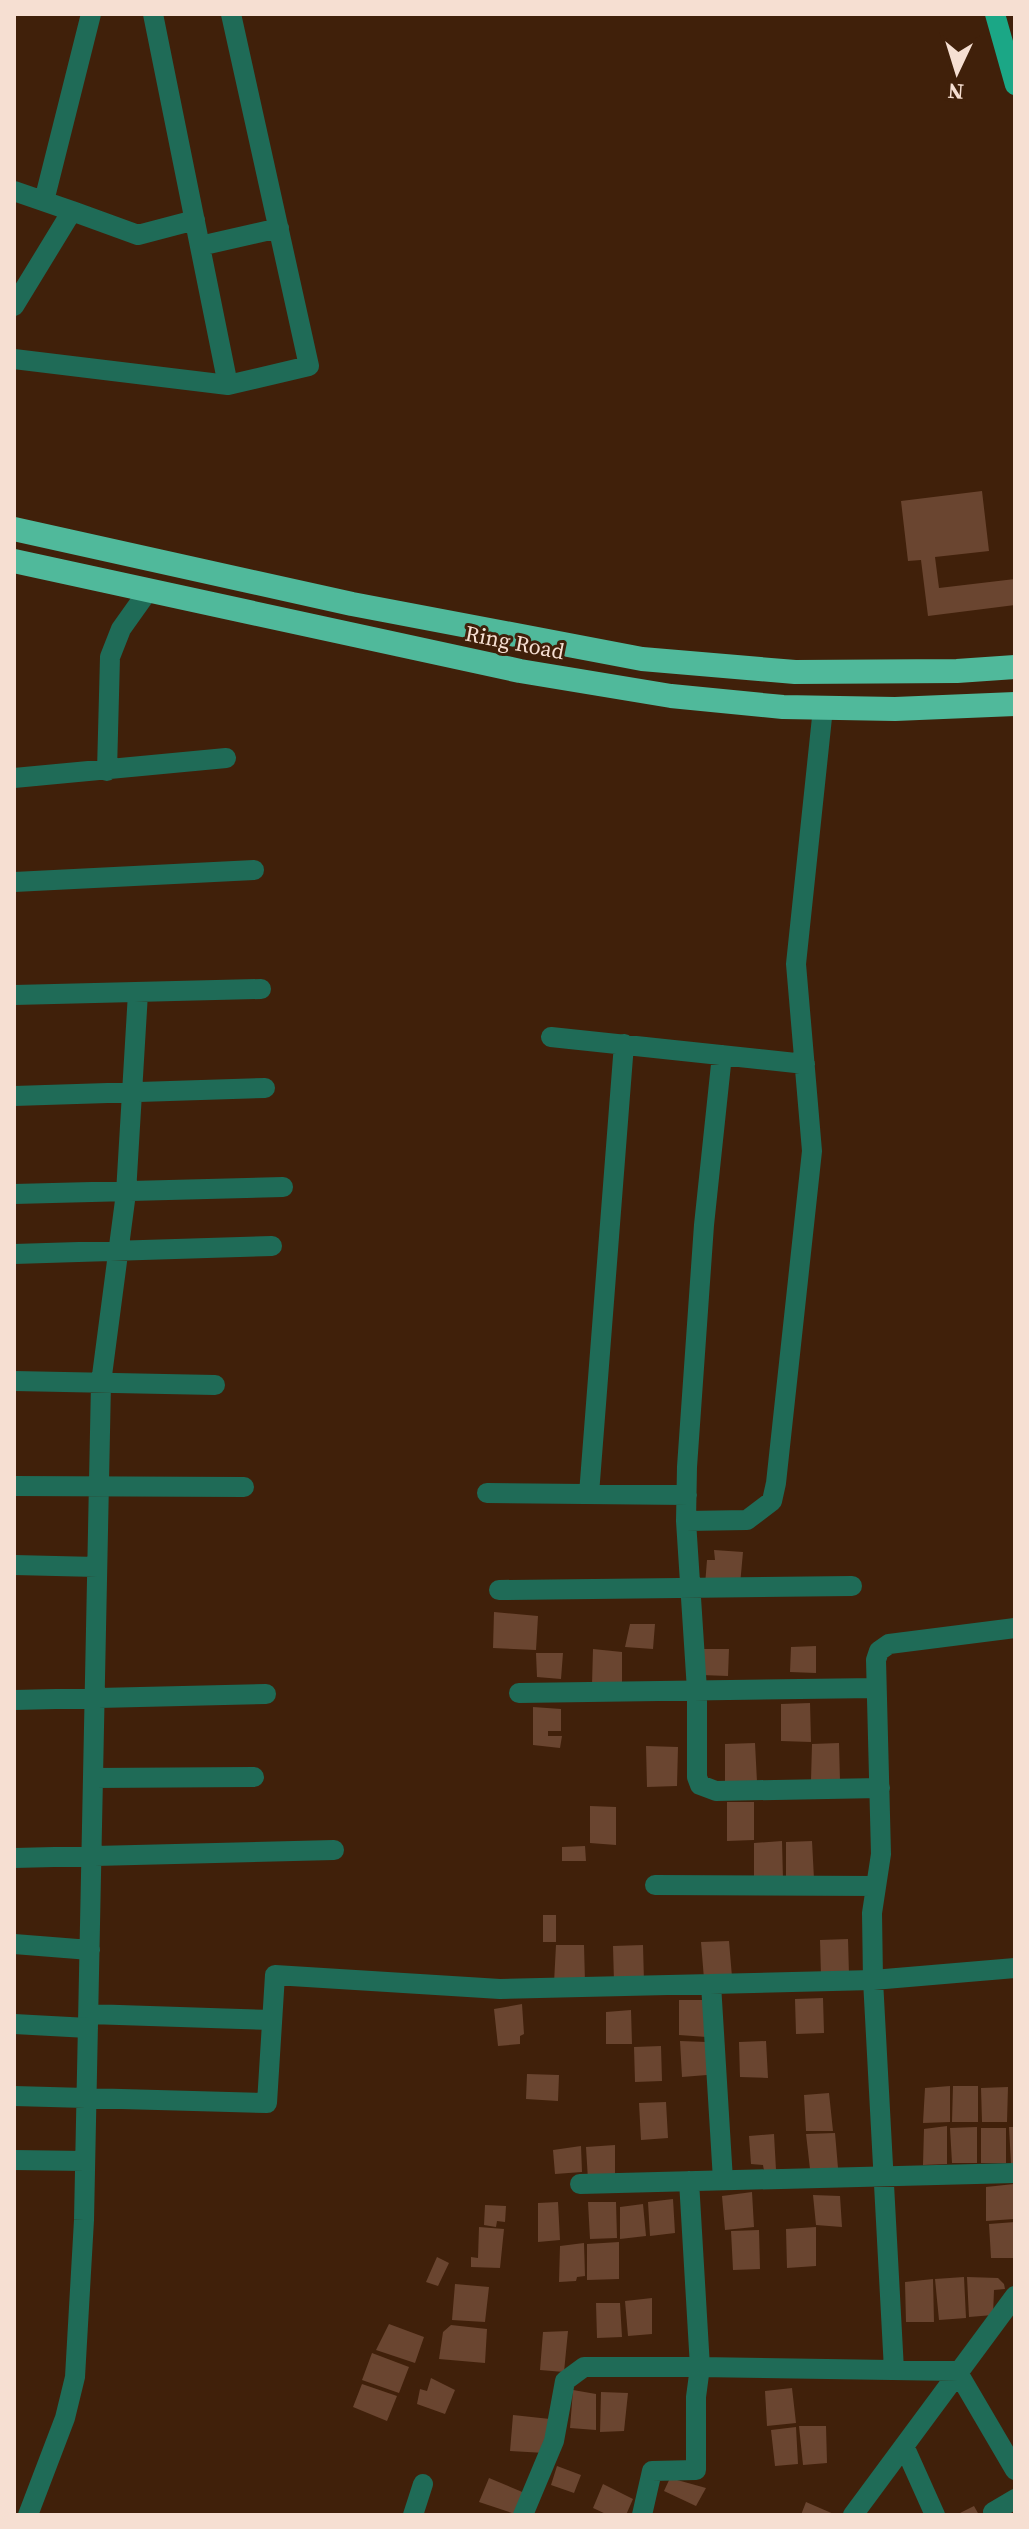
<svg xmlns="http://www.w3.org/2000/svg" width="1029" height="2529" font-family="'Source Serif 4',serif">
  <rect width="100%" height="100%" fill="#40200a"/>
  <path fill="#6a4530" d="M982,491L989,551L935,557L939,588L1015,579V605L928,616L921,560L908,561L901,501Z
    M714,1550L743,1552L740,1585H705L707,1560H715Z
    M494,1612L538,1616L536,1650L493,1648Z
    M630,1624H655L653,1649L625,1647Z
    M816,1646V1673L790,1672L791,1647Z
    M593,1649L622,1652V1687L592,1685Z
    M701,1649H729L728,1676L701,1675Z
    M536,1653H563L561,1679L537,1677Z
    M810,1703L811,1742L781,1741V1704Z
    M533,1707L561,1709V1731H548V1736H562L560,1748L533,1745Z
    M755,1743L757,1782H725V1744Z
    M839,1743L840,1781H811L812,1744Z
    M646,1746L678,1747L677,1786L647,1787Z
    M727,1802H754V1840L727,1841Z
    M590,1806L616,1807V1845L590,1843Z
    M782,1841L783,1880H754V1843Z
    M812,1841L814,1879H786V1842Z
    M585,1846L586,1861H562V1847Z
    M543,1915H556V1942H543Z
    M848,1939L849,1975L821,1976L820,1940Z
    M729,1941L732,1977L704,1979L701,1942Z
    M556,1945H584L585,1982L554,1983Z
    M643,1945L644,1982H614L613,1946Z
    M823,1998L824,2033L796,2034L795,1999Z
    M679,2000H708L707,2037L679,2035Z
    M522,2004L524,2034L520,2036V2044L498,2046L494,2009Z
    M631,2010L632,2044H606V2012Z
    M680,2041L707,2042V2075L682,2077Z
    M766,2041L768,2078L740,2077L739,2042Z
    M661,2046L662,2081L635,2082L634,2047Z
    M527,2074L559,2075L558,2101L526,2099Z
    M950,2086V2122L923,2123L925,2088Z
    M953,2086H978V2122H952Z
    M1008,2087L1007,2122H982L981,2088Z
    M829,2093L833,2131H806L804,2095Z
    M666,2102L668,2138L641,2140L639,2103Z
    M947,2126V2164L923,2165L924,2129Z
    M977,2127V2163H952L950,2128Z
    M1009,2127H1015V2164H1011Z
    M981,2128H1006V2163H981Z
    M835,2133L838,2168L810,2169L806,2134Z
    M774,2134L776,2170L764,2171L763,2165L751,2164L749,2136Z
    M615,2145V2179L588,2180L586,2147Z
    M581,2146L582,2172L555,2174L553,2150Z
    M1014,2184V2219L986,2221V2187Z
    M752,2192L754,2227L725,2230L722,2196Z
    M813,2195L840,2196L842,2227L816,2225Z
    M673,2199L675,2233L650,2236L648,2202Z
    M558,2202L560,2240L538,2242V2203Z
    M588,2202H616L617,2238L590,2239Z
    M643,2204L646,2236L620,2239V2207Z
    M485,2205L506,2206L505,2222L497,2221L496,2227L484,2225Z
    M1015,2222V2258H991L989,2224Z
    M479,2227L504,2229L500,2268L471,2267V2257L478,2258Z
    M816,2227V2266L787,2268L786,2229Z
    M759,2230L760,2269L733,2270L731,2231Z
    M619,2242V2279L587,2280V2244Z
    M584,2243L585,2276L577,2277L576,2281L559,2282L560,2246Z
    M437,2257L449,2263L438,2286L426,2282Z
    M964,2277L966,2318L939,2320L935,2279Z
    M967,2277L998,2278L1004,2284L1005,2289L994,2290L993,2315L969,2317Z
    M933,2279L934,2322H906L905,2282Z
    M455,2284L489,2287L485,2322L452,2320Z
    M652,2298V2334L628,2336L625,2301Z
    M596,2303H620L622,2337L597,2338Z
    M389,2324L424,2337L415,2363L376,2350Z
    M451,2325L487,2329L485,2363L439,2359L443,2332Z
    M568,2331L564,2372L540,2370L543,2332Z
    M372,2353L409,2367L399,2393L362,2380Z
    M431,2378L455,2390L445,2414L417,2404L420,2389L427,2391Z
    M362,2384L397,2396L387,2421L353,2407Z
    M792,2388L796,2423L767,2426L765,2391Z
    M573,2390L596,2394V2430L570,2428Z
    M601,2392L628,2393L624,2431L600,2432Z
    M513,2415L550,2419L545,2453L510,2451Z
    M799,2426H826L827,2463L803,2465Z
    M796,2427L798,2464L775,2466L771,2430Z
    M557,2466L581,2475L574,2493L551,2485Z
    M489,2478L527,2494L518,2515L479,2502Z
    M670,2478L706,2488L696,2506L664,2491Z
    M603,2484L633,2499L626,2515H608L593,2508Z
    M806,2502L836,2515H801Z
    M974,2506L979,2515H956Z"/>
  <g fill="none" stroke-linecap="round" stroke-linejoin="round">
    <path stroke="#1f6b57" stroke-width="20" d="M153,14L228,385
      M14,191L72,211L14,306
      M44,201L91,14
      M72,211L138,235L195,220
      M200,246L279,228
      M14,359L228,385L309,366L231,14
      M107,771L110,657L121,629L148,591
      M14,778L226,758
      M14,882L254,870
      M14,995L261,989
      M551,1037L805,1064
      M722,1055L704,1225L687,1467L686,1521L697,1690V1777L700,1785L716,1791L880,1788
      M14,1096L265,1088
      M14,1194L283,1187
      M14,1254L272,1246
      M14,1381L215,1385
      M14,1486L244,1487
      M487,1493L687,1495
      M589,1494L624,1044
      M686,1521L747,1520L772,1501L776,1483L812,1151L796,964L823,708
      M14,1565L97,1567
      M499,1590L852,1586
      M1015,1628L889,1644L879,1651L876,1660L881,1854L872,1913L873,1980L1015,1968
      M519,1693L876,1688
      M14,1700L266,1694
      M93,1778L254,1777
      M14,1858L334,1850
      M655,1885L876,1886
      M14,1944L90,1950
      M711,1984L723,2180
      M89,2014L272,2020
      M14,2024L88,2028
      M14,2096L267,2103L275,1975L500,1989L873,1980L894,2370
      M14,2160L85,2161
      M580,2184L1015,2173
      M905,2448L935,2515
      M993,2512L1015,2499
      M28,2515L65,2418L75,2377L84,2220L101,1383L126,1193L138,993
      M413,2515L423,2484
      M523,2515L554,2441L565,2381L584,2367H700L689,2181
      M642,2515L652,2471L696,2470V2397L700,2367L957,2371L1015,2470
      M853,2515L1015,2296"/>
    <path stroke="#1ba786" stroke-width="20" d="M995,14L1015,85"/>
    <path stroke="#50b99b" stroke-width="24" d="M14,529L352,604L642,659L795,672L957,671L1015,667
      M14,561L520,671L671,696L783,707L895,709L1015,704"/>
  </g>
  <g text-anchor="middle" stroke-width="6" stroke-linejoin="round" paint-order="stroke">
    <g font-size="22" fill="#f6dfd2" stroke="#40200a">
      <text transform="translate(515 642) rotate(11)" y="8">Ring Road</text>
    </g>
  </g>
  <rect width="1029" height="2529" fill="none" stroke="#f6dfd2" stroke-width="32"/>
  <g transform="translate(957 72) rotate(184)" stroke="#40200a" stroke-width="6" paint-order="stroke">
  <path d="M0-6L14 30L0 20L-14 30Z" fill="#f6dfd2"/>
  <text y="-12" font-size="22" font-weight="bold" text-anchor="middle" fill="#f6dfd2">N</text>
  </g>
</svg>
